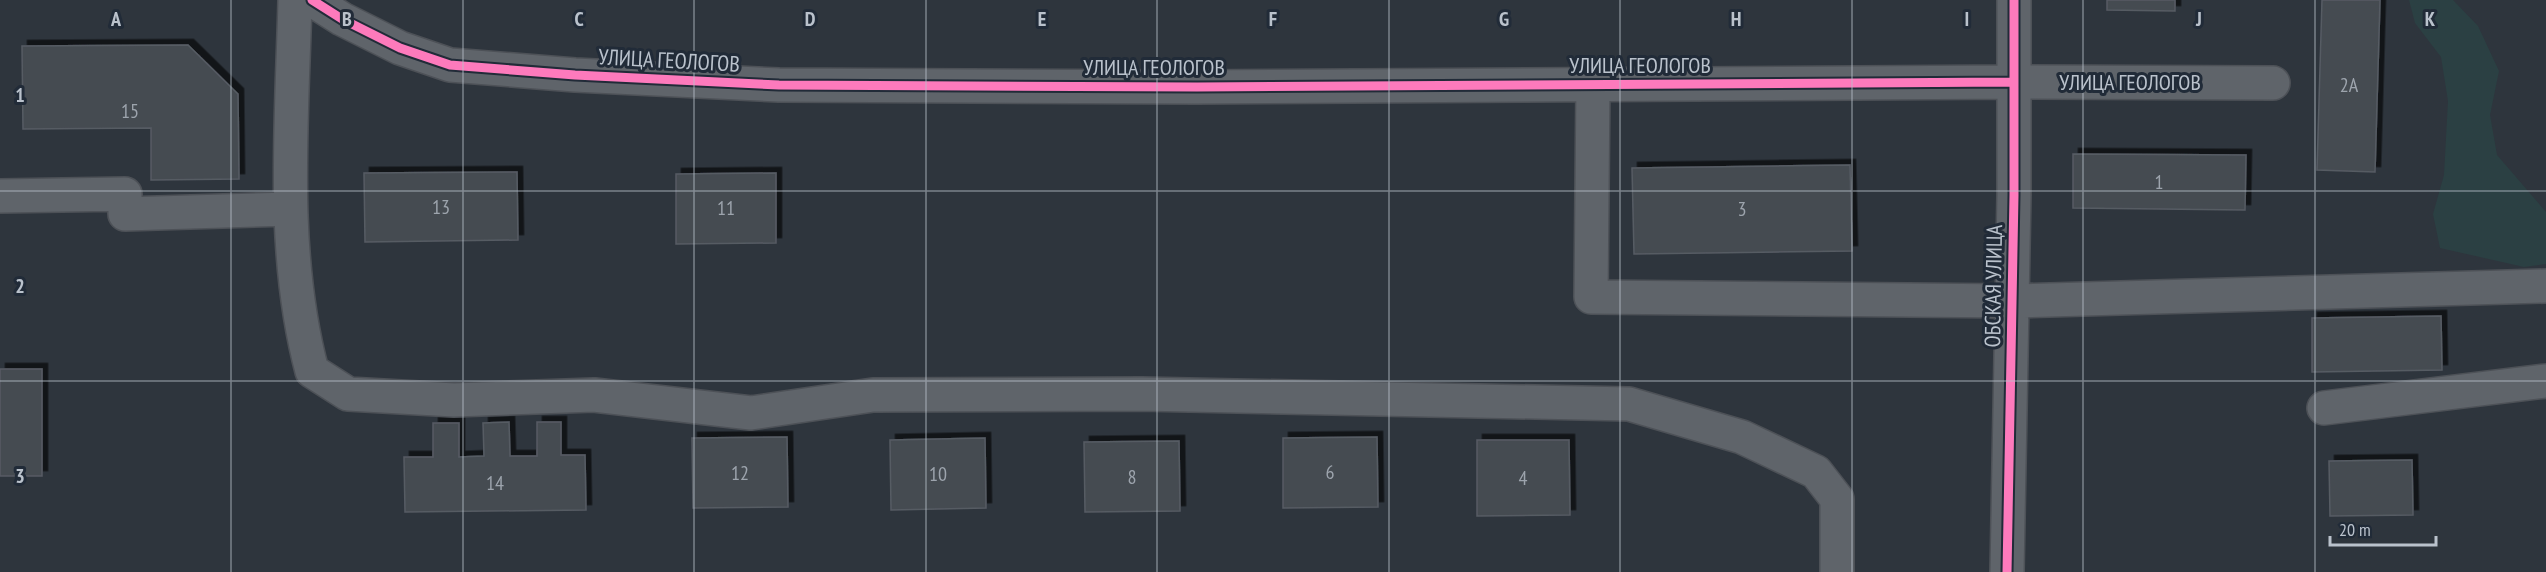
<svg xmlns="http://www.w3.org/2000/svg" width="2546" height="572" font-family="'PT Sans Narrow',sans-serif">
  <defs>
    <filter id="shadow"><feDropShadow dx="5.5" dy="-5.5" stdDeviation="0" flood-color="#0009"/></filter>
  </defs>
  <rect width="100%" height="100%" fill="#2e353d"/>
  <path fill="#2b4043" d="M2409,0H2453L2478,26L2499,71L2490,115L2497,155L2546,212V264L2524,267L2440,248L2433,214L2444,175L2448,101L2441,57L2415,23Z"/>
  <path fill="#454b51" stroke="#575c64" stroke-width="1.5" filter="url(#shadow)" d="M2107,0H2175V11L2107,10Z
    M2322,0H2380L2375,172L2317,170Z
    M188,45L238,94L239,179L151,180V128L23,129L22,46Z
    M2073,154L2246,155L2245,210L2073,208Z
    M1850,165L1852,251L1634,254L1632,168Z
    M517,172L518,240L365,242L364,173Z
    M776,173V243L676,244V174Z
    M2441,316L2442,370L2312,372V318Z
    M0,369H42V476H0Z
    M509,422L510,456H537V422H561V455H585L586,510L405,512L404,457H433V423H459V457L484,456L483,423Z
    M787,437L788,507L693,508L692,438Z
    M1377,437L1378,507L1283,508V438Z
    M985,438L986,508L891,510L890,440Z
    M1477,440H1569L1570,515L1477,516Z
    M1179,441L1180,511L1085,512L1084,442Z
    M2412,460L2413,515L2330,516L2329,461Z"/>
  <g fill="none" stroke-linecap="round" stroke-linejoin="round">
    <g stroke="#4d5157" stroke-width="36">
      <path id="minor" d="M295,0C292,122 280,251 312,371L348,394L454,400L594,395L751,413L873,395L1142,394L1629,404L1742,437L1816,472L1837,499V572
        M312,0L342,19L400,48L450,65L575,75L779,85L1197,87L2012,82L2273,83
        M1593,84L1591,297L2012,301L2546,286
        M0,196L125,194V214L290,209
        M2324,408L2546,381
        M2007,572L2014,195V0"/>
    </g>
    <use href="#minor" stroke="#5f646a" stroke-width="33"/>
    <g stroke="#212b38" stroke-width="13">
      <path id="cycleway" d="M312,0L342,19L400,48L450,65L575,75L779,85L1197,87L2012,82
        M2007,572L2014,195V0"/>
    </g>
    <use href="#cycleway" stroke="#fd7abc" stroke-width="9"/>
  </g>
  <path fill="none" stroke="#bac2cc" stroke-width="1.5" stroke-opacity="0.55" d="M231,0V572M463,0V572M694,0V572M926,0V572M1157,0V572M1389,0V572M1620,0V572M1852,0V572M2083,0V572M2315,0V572M0,191H2546M0,381H2546"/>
  <g text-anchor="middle" stroke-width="6" stroke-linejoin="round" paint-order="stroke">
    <g font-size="20" fill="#9da4ad">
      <text x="2349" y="92">2А</text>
      <text x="130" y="118">15</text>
      <text x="2159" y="189">1</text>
      <text x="441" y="214">13</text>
      <text x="726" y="215">11</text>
      <text x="1742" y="216">3</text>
      <text x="1330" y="479">6</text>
      <text x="740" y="480">12</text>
      <text x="938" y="481">10</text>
      <text x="1132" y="484">8</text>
      <text x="1523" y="485">4</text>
      <text x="495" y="490">14</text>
    </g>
    <g font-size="22" fill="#bac2cc" stroke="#212b38">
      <text transform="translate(669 60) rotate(3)" y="8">УЛИЦА ГЕОЛОГОВ</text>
      <text x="1640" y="73">УЛИЦА ГЕОЛОГОВ</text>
      <text x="1154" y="75">УЛИЦА ГЕОЛОГОВ</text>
      <text x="2130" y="90">УЛИЦА ГЕОЛОГОВ</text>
      <text transform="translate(1993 286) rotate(-89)" y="8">ОБСКАЯ УЛИЦА</text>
    </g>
  </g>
  <g font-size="20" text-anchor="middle" font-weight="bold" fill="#bac2cc" stroke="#212b38" stroke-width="6" stroke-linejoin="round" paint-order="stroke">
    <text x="116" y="26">A</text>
    <text x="347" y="26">B</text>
    <text x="579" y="26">C</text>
    <text x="810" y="26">D</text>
    <text x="1042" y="26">E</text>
    <text x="1273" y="26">F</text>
    <text x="1504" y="26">G</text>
    <text x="1736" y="26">H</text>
    <text x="1967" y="26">I</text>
    <text x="2199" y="26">J</text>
    <text x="2430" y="26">K</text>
    <text x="20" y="102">1</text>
    <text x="20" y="293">2</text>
    <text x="20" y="483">3</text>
  </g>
  <path d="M2330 536v9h106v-9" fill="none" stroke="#bac2cc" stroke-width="3"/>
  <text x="2339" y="536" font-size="18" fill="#bac2cc" stroke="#212b38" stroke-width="4.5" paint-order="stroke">20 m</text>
</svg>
